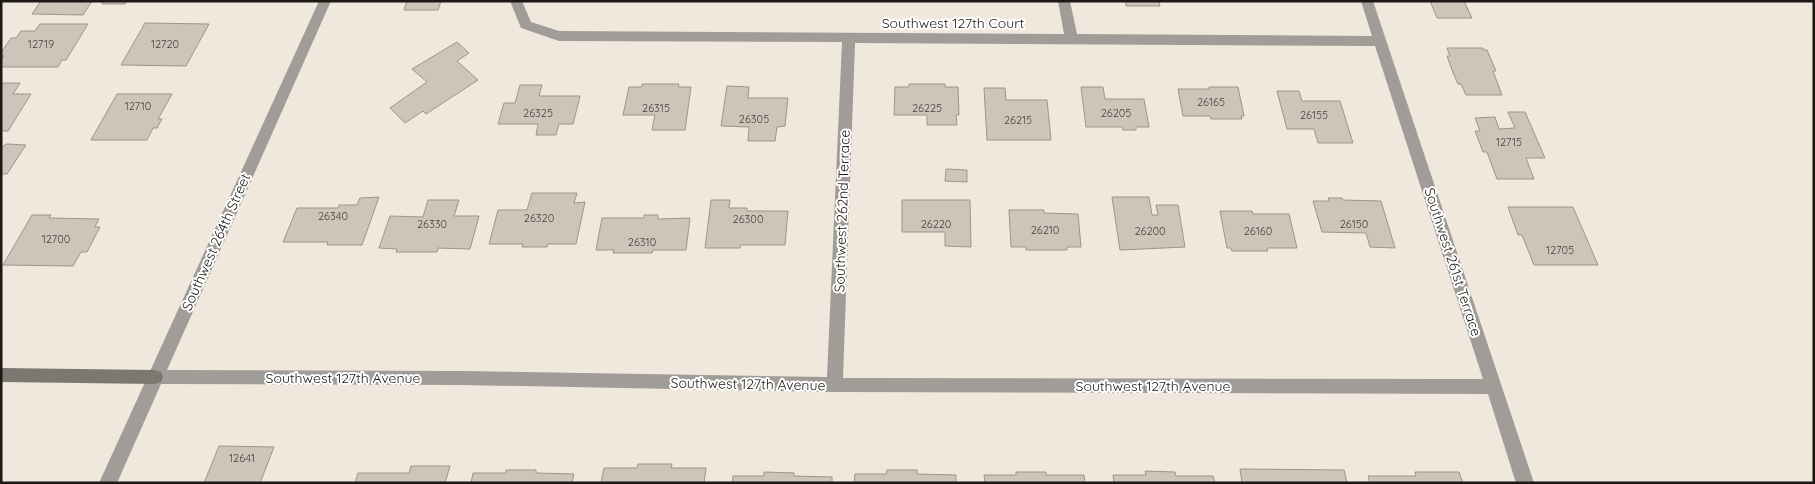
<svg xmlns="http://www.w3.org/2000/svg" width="1815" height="484" font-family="Quicksand,sans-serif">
  <rect width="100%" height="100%" fill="#f0e8dc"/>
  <path fill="#cec5ba" stroke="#9d958b" d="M41,1H92L83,15L32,14Z
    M103,1H126L125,4H102Z
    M407,1H441L438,10H404Z
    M1126,1H1159L1160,6H1126Z
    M1430,1H1464L1472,18H1437Z
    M145,23L209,24L186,66L121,65Z
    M40,24H88L66,60H62L58,67H1V60L4,56H1V53L11,38H16L21,31H35Z
    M457,42L469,53L457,61L478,80L426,114L423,111L405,123L390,108L427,82L412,69Z
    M1447,48H1483L1484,50H1487L1496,71H1493L1502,95H1466L1461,84H1458L1452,70L1447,56H1450Z
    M1,83H20L13,94H31L8,131H1Z
    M642,84H679L678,87H691L685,130H652L655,115H623L629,87H642Z
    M909,84H945V87H958L959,115H956L957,125H927V115H894L895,87H909Z
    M520,85H542L539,96H580L573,124H559L556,135H536L538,124H498L504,103H515Z
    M727,86L749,87L748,98H788L785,126L777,127L775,141H748L749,127L721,126Z
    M1081,87H1103L1105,99H1144L1149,127H1136V130H1123L1122,127H1086Z
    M1209,87H1238L1244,116H1241L1242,119H1211L1210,116H1183L1178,89H1209Z
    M984,88H1005L1006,100H1047L1051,140H987Z
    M1277,91H1299L1302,101H1340L1353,143H1318L1314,129H1287Z
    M117,94H172L158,119H162L157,128H153L147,140H91Z
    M1508,112H1525L1545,158H1526L1534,179H1497L1487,152H1483L1475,131H1480L1475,118L1495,117L1499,129L1515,128Z
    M7,144L26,145L7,174H1V147Z
    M946,169L967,170V182L945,181Z
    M532,193H577L574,203L585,202L576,244H548L547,247H522L523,244H489L498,210H527Z
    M379,197L362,245H327L328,242H283L297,208H338L339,205H357L360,198Z
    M1112,197H1149L1152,215H1158L1156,205H1178L1185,247L1120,250Z
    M1328,198H1342L1343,200L1381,201L1395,248L1370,247L1366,233L1322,232L1313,201H1329Z
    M428,200H459L454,216H479L470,249L438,248L437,252H396L397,249L379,248L390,216L423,217Z
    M711,200H730L729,208H747V211H788L785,245H741L740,248H705Z
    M902,200H970L971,247L945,246V232H902Z
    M1508,207H1573L1598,265H1534L1522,235H1518Z
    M1009,210H1044V213L1078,214L1081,247H1067V250H1026V247H1011Z
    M1220,211H1252L1253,214H1289L1297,248H1267L1268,251H1232L1231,248H1227Z
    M32,215H51L49,218L99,219L95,227H100L87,252H81L73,266L3,265Z
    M644,215H658V219L690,218L686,250H653L652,253H613L614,250H596L602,218H644Z
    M219,446L274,447L260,483H204Z
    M638,464H672L671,468H706L704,483H601L604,468H637Z
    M411,466H450L445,483H355L358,473H409Z
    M1240,469L1344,470L1347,483H1242Z
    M506,470H536V473L574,474L572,483H471L473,473H506Z
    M887,470H917V474L956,475V483H854L855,474H886Z
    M1145,471L1175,472L1176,476H1213L1215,483H1114L1113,475H1146Z
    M764,472L794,473V476L832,477V483H732L733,476H764Z
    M1016,472H1046V475H1084L1085,483H985L984,475H1016Z
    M1415,472H1459L1463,483H1370L1368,476H1416Z"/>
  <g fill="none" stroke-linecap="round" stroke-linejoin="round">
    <path fill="#a09c97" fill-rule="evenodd" d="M319,1H331L167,370L462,371L827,377L842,42L559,41L521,28L510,1H522L531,22L559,31L1064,34L1058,1H1070L1077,34L1372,36L1361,1H1373L1534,483H1516L1488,394L835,392L462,385L161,384L117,483H99ZM855,43L1375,46L1483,379L843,378Z"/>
    <path fill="#7c7771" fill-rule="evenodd" d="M1,368L155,370L161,372L163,377L161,382L155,384L1,382Z"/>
  </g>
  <g text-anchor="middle" stroke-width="4" stroke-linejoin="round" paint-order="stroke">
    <g font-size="11" fill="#48443e">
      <text x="41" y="48">12719</text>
      <text x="165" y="48">12720</text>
      <text x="1211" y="106">26165</text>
      <text x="138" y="110">12710</text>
      <text x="656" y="112">26315</text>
      <text x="927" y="112">26225</text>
      <text x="538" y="117">26325</text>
      <text x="1116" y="117">26205</text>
      <text x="1314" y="119">26155</text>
      <text x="754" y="123">26305</text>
      <text x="1018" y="124">26215</text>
      <text x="1509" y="146">12715</text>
      <text x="333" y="220">26340</text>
      <text x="539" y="222">26320</text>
      <text x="748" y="223">26300</text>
      <text x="432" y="228">26330</text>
      <text x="936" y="228">26220</text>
      <text x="1354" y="228">26150</text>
      <text x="1045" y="234">26210</text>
      <text x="1150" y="235">26200</text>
      <text x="1258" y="235">26160</text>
      <text x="56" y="243">12700</text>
      <text x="642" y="246">26310</text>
      <text x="1560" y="254">12705</text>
      <text x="242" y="462">12641</text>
    </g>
    <g font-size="14" fill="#1c1915" stroke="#fff">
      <text x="953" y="28">Southwest 127th Court</text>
      <text transform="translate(842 211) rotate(-88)" y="5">Southwest 262nd Terrace</text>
      <text transform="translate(216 242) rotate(-66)" y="5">Southwest 264th Street</text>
      <text transform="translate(1453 262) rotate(72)" y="5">Southwest 261st Terrace</text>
      <text x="343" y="383">Southwest 127th Avenue</text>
      <text transform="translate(748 384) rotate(1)" y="5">Southwest 127th Avenue</text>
      <text x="1153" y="391">Southwest 127th Avenue</text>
    </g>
  </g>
  <rect width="1815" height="484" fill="none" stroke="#1c1915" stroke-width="5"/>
</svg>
